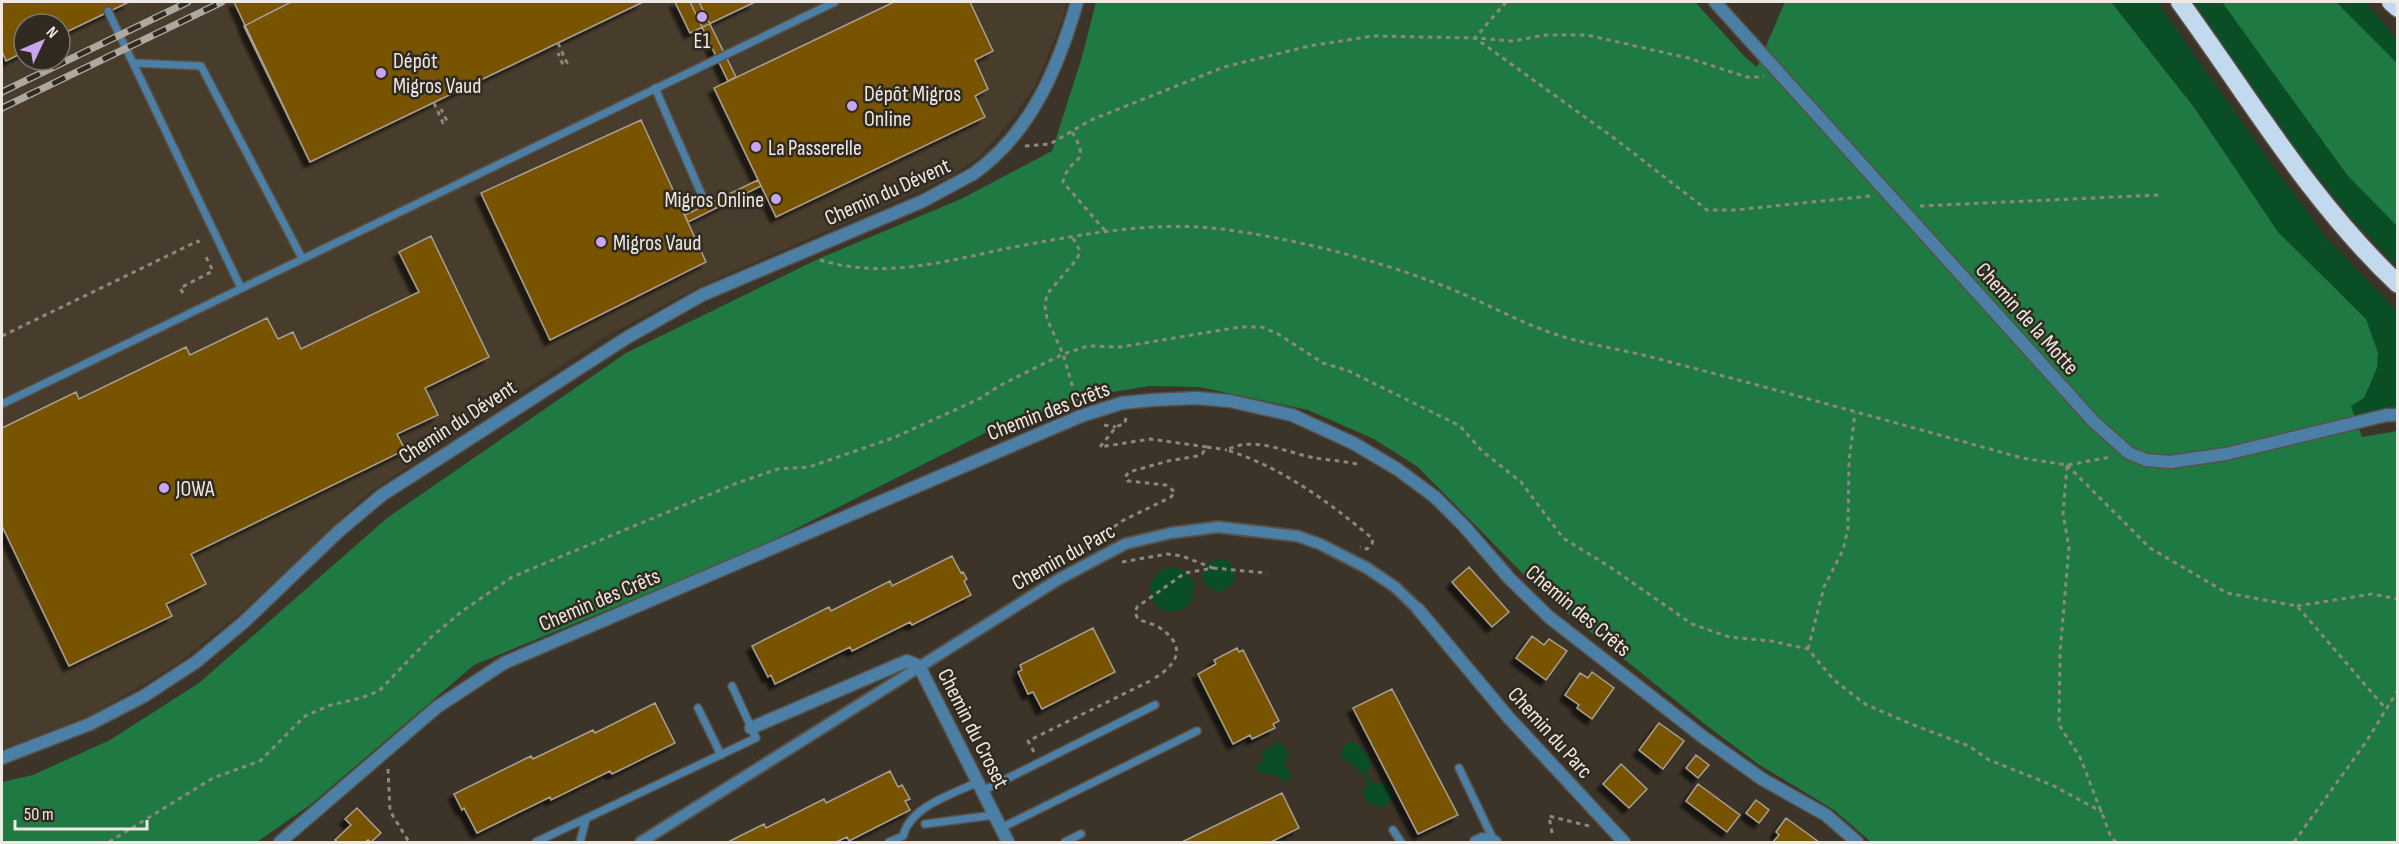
<svg xmlns="http://www.w3.org/2000/svg" width="2399" height="844" font-family="'Sofia Sans Condensed',sans-serif">
  <defs>
    <filter id="shadow"><feDropShadow dx="-5.5" dy="5.5" stdDeviation="1.5" flood-color="#0009"/></filter>
  </defs>
  <rect width="100%" height="100%" fill="#3c3429"/>
  <path fill="#483d2c" fill-rule="evenodd" d="M2,2H1067L1060,26L1035,86L1013,118L980,156L950,177L698,287L603,338L367,494L251,604L176,665L93,714L26,741L2,749ZM24,24H60V60H24Z"/>
  <path fill="#0a4e26" d="M2111,2H2157L2270,162L2328,240L2397,311V408L2380,410L2355,417L2351,406L2366,319L2278,232L2193,106Z
    M2193,2H2365L2397,39V267L2347,213L2299,153Z
    M1203 575a16 16 0 1 1 32 0a16 16 0 1 1-32 0Z
    M1150 590a22 22 0 1 1 44 0a22 22 0 1 1-44 0Z
    M1279,742L1285,747L1289,757L1283,761L1292,777L1290,780L1282,781L1279,776L1258,772L1256,769L1265,757L1262,755L1263,751Z
    M1348,742H1356L1369,757L1371,767L1366,772L1373,784L1384,783L1392,791V798L1385,806C1374,808 1365,802 1362,792L1368,785L1363,773L1341,757L1342,750Z"/>
  <path fill="#1e7a42" d="M1096,2H1695L1744,56L1757,67L1785,2H2111L2193,106L2278,232L2366,319L2378,353L2377,368L2364,398L2351,406L2362,437L2397,431V842H1871L1834,810L1758,764L1706,725L1563,610L1534,585L1418,467L1374,439L1308,410L1199,387L1149,386L1089,396L991,430L756,549L474,665L310,805L257,842H2V782L33,775L110,740L199,683L387,518L626,353L818,259L961,199L1052,151L1082,57Z
    M2222,2H2336L2395,61L2398,66L2397,226L2348,176Z"/>
  <path fill="#785203" stroke="#a9a093" stroke-width="1.5" filter="url(#shadow)" d="M2,2H129L60,35V24H24V52L6,61L2,51Z
    M2,2H129L60,35V24H24V52L6,61L2,51Z
    M234,2H643L310,162Z
    M291,2H643L310,162L244,26Z
    M675,2H755L690,33Z
    M675,2H755L690,33Z
    M690,2H699L736,77L728,81Z
    M894,2H970L993,51L975,60L988,89L975,96L985,117L776,217L714,88Z
    M641,120L706,262L550,340L481,193Z
    M758,180L761,186L688,222L685,215Z
    M431,236L489,357L425,388L438,415L397,434L405,450L191,554L206,584L166,604L172,616L69,666L2,526V428L76,392L79,399L186,347L190,355L267,318L278,339L293,332L301,349L419,292L399,252Z
    M952,556L961,573L963,572L967,579L964,581L971,595L912,625L910,622L852,651L850,647L775,684L771,675L768,677L752,646L829,607L831,611L890,581L892,586Z
    M1469,567L1509,612L1492,627L1452,582Z
    M1093,628L1115,672L1042,709L1033,692L1028,694L1018,672L1022,670L1020,665Z
    M1532,636L1544,645L1549,639L1567,651L1546,680L1516,658Z
    M1237,648L1239,652L1243,650L1279,721L1273,724L1275,728L1252,739L1250,735L1233,744L1198,674L1216,664L1214,660Z
    M1592,672L1614,688L1592,719L1577,708L1579,705L1565,695L1580,673L1588,678Z
    M1392,689L1458,815L1418,834L1353,708Z
    M655,703L675,743L612,774L610,771L551,800L550,797L477,833L464,808L462,810L454,794L531,756L533,759L593,730L595,733Z
    M1659,723L1684,741L1663,769L1639,750Z
    M1696,755L1709,765L1698,778L1686,768Z
    M1621,764L1647,789L1629,808L1603,784Z
    M890,771L898,787L902,785L910,799L905,801L910,810L849,841L847,837L836,842H728L764,824L766,828L824,799L826,803Z
    M1698,784L1740,815L1727,832L1686,801Z
    M1282,793L1299,828L1271,842H1182Z
    M1756,800L1769,810L1759,823L1746,813Z
    M357,808L381,833L371,842L368,840L365,842H338L335,840L351,825L345,819Z
    M1786,818L1819,842H1773L1779,835L1776,832Z"/>
  <g fill="none" stroke-linecap="round" stroke-linejoin="round">
    <g stroke="#585147" stroke-width="10">
      <path id="service" d="M108,11L241,288
        M133,63L201,66L302,258
        M655,88L704,200
        M2,404L835,2
        M698,708L721,755
        M1459,768L1494,841
        M982,791L1155,705
        M925,824L994,815
        M1001,828L1197,731
        M1393,830L1401,842
        M536,842L756,738L732,686
        M580,842L586,819
        M889,842L903,836C911,806 951,795 978,782
        M1065,842L1081,834"/>
    </g>
    <g stroke="#585147" stroke-width="14">
      <path id="pedestrian" d="M641,842L1059,579L1125,544L1171,533L1218,527L1297,536L1320,544L1367,568L1395,587L1418,609"/>
    </g>
    <g stroke="#585147" stroke-width="15">
      <path id="minor" d="M1715,2L2094,422L2129,453L2146,460L2170,462L2226,454L2387,415H2398
        M973,174C1031,133 1058,68 1077,2
        M1418,609L1509,718L1624,842
        M751,728L907,661L919,666L1008,842
        M280,842L437,707L504,663L1081,416L1122,403L1152,400L1197,398L1230,401L1292,415L1353,443L1397,469L1435,497L1464,526L1509,578L1549,617L1703,737L1762,779L1826,815L1857,842
        M1476,842L1483,839L1495,842"/>
    </g>
    <g stroke="#585147" stroke-width="15">
      <path id="tertiary" d="M2,758L90,724L144,696L196,662L244,622L339,531L382,495L628,337L702,295L923,201L973,174"/>
    </g>
    <g stroke="#585147" stroke-width="21">
      <path id="motorway" d="M2180,2C2250,98 2310,201 2398,284
        M2391,2L2398,8"/>
    </g>
    <path stroke="#8e877e" stroke-width="3" stroke-dasharray="4.5 4.5" stroke-linecap="butt" d="M1506,2L1475,38L1513,41L1545,35H1587L1688,58L1747,77H1764
      M558,43L567,63L563,65L558,53
      M434,103L443,123L447,121L441,109
      M1072,132C1093,167 1069,154 1063,182L1107,233
      M1025,146L1050,144L1091,120L1224,67L1309,46L1373,36L1475,38L1614,138L1707,210H1735L1870,196
      M1920,206L2159,195
      M1073,238L1080,251L1077,259L1047,294L1045,306L1047,319L1063,354L1077,402
      M820,260C883,279 943,262 1004,249C1072,236 1152,220 1221,229C1298,239 1377,260 1449,288C1488,304 1524,325 1564,337C1594,346 1625,350 1655,358C1778,390 1900,424 2022,458L2067,465L2111,457
      M183,293L180,288L213,271L206,257
      M2,336L198,241L199,243
      M1104,425L1116,427
      M1207,447L1227,450
      M1357,464C1343,461 1328,460 1315,458C1287,453 1254,435 1227,450C1283,468 1329,502 1373,539L1372,544L1367,549L1360,547
      M2067,465L2150,548L2227,593L2297,606L2386,709
      M2067,466L2063,514L2069,547L2060,653L2059,725L2080,757L2111,837L2116,842
      M1085,548L1122,521L1171,497L1175,492L1166,485L1128,481L1125,477L1129,472L1168,461L1197,456L1202,454L1207,447L1150,439L1100,447L1116,427L1125,423L1126,417
      M1122,562L1167,554L1182,556L1213,568L1185,573L1137,607L1135,613L1138,619C1145,622 1154,624 1160,628C1188,647 1177,665 1153,679
      M1213,568L1267,573
      M2297,606L2372,594L2398,599
      M1808,649L1824,587L1843,550L1848,528L1849,461L1855,413
      M1034,752L1028,741L1152,680
      M388,769L390,811L409,842
      M1552,833L1549,816L1589,826
      M109,842L213,778L260,761L305,716L331,705L361,698L379,691L429,639L461,612L512,577L737,483L778,469L809,467L893,438L979,399L999,386L1063,354L1088,346L1120,347L1240,327H1262L1278,334L1323,363L1349,371L1460,426L1482,451L1521,482L1563,538L1610,567L1692,624L1729,637L1771,641L1808,649L1834,680L1865,704L1911,724L1969,746L1989,760L2052,785L2102,812
      M2294,842L2366,742L2398,690"/>
    <use href="#service" stroke="#4c7fa6" stroke-width="7"/>
    <use href="#pedestrian" stroke="#4c7fa6" stroke-width="10"/>
    <use href="#minor" stroke="#4c7fa6" stroke-width="12"/>
    <use href="#tertiary" stroke="#4c7fa6" stroke-width="12"/>
    <use href="#motorway" stroke="#c3daee" stroke-width="18"/>
    <g stroke="#aea8a0" stroke-width="7">
      <path id="rail" d="M2,92L188,2
        M2,108L222,2"/>
    </g>
    <use href="#rail" stroke="#312a20" stroke-width="4.5" stroke-dasharray="14" stroke-linecap="butt"/>
  </g>
  <g fill="#c8a5ee" stroke="#312a20" stroke-width="2">
    <circle cx="702" cy="17" r="6"/>
    <circle cx="381" cy="73" r="6"/>
    <circle cx="852" cy="106" r="6"/>
    <circle cx="756" cy="147" r="6"/>
    <circle cx="776" cy="199" r="6"/>
    <circle cx="601" cy="242" r="6"/>
    <circle cx="164" cy="488" r="6"/>
  </g>
  <g text-anchor="middle" stroke-width="5" stroke-linejoin="round" paint-order="stroke">
    <g font-size="22" fill="#eee9e2" stroke="#312a20" text-anchor="start">
      <text x="702" y="48" text-anchor="middle">E1</text>
      <text x="393" y="68">Dépôt<tspan x="393" dy="25">Migros Vaud</tspan></text>
      <text x="864" y="101">Dépôt Migros<tspan x="864" dy="25">Online</tspan></text>
      <text x="768" y="155">La Passerelle</text>
      <text x="764" y="207" text-anchor="end">Migros Online</text>
      <text x="613" y="250">Migros Vaud</text>
      <text x="176" y="496">JOWA</text>
    </g>
    <g font-size="22" fill="#eee9e2" stroke="#312a20">
      <text transform="translate(887 191) rotate(-24)" y="8">Chemin du Dévent</text>
      <text transform="translate(2028 318) rotate(48)" y="8">Chemin de la Motte</text>
      <text transform="translate(1048 410) rotate(-21)" y="8">Chemin des Crêts</text>
      <text transform="translate(457 421) rotate(-33)" y="8">Chemin du Dévent</text>
      <text transform="translate(1063 556) rotate(-29)" y="8">Chemin du Parc</text>
      <text transform="translate(599 599) rotate(-23)" y="8">Chemin des Crêts</text>
      <text transform="translate(1579 610) rotate(40)" y="8">Chemin des Crêts</text>
      <text transform="translate(974 728) rotate(63)" y="8">Chemin du Croset</text>
      <text transform="translate(1551 732) rotate(48)" y="8">Chemin du Parc</text>
    </g>
  </g>
  <rect width="2399" height="844" fill="none" stroke="#eee9e2" stroke-width="6"/>
  <g transform="translate(42 42) rotate(46)"><circle r="28" fill="#312a20" stroke="#7d766e" stroke-width="1.5"/>
  <path d="M0-4.5L10 22L0 15L-10 22Z" fill="#c8a5ee"/>
  <text y="-9" font-size="16" font-weight="bold" text-anchor="middle" fill="#eee9e2">N</text>
  </g>
  <path d="M15 820v9h132v-9" fill="none" stroke="#eee9e2" stroke-width="3"/>
  <text x="24" y="820" font-size="18" fill="#eee9e2" stroke="#312a20" stroke-width="4.5" paint-order="stroke">50 m</text>
</svg>
